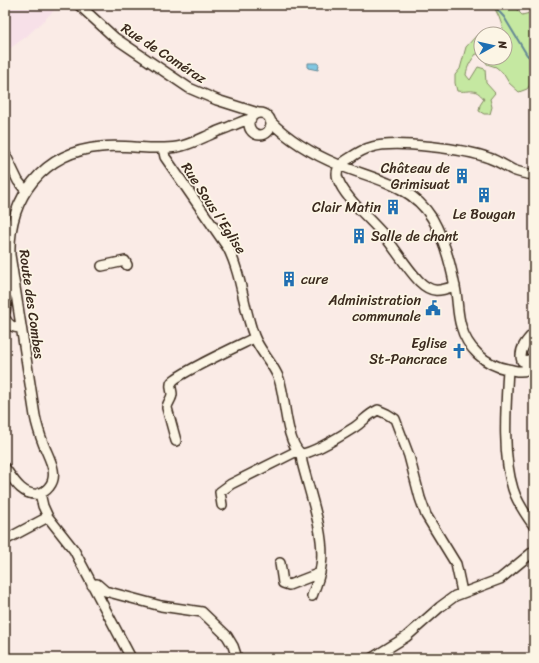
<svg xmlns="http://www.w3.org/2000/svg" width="539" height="663" font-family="Sriracha,sans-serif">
  <rect width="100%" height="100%" fill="#faebe6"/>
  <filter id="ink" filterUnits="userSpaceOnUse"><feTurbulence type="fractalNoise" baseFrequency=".025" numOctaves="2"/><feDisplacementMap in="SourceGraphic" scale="8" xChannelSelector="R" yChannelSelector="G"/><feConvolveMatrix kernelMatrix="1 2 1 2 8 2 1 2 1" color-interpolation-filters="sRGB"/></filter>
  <g filter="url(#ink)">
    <path fill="#f7e0e8" d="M5,5H58V7L27,36L5,52Z"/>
    <path fill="#c5e8a1" stroke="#808960" d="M493,5H512L522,15L534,12V80L527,89L519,92L509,83L503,73L496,67L487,64L484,58H505V34L499,17Z
      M476,36L481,39V55L476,54C471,61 467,66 466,75L470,80L478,67L485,69L486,83L495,93L490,99L492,107L490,114H484L479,111L480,105L484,99C474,86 470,93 457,91L455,83V75L460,69L466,47Z"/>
    <path fill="#81c7e2" stroke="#658894" d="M308,63H317L319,65L318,70L308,68Z"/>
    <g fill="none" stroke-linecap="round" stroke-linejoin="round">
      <path stroke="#658894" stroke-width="2" d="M493,5L504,17L527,55L534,61"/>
      <g stroke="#3b2a1e" stroke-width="12">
        <path id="minor" d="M79,5L115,38L189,88L217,100L258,113
          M249 124a11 11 0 1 1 22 0a11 11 0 1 1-22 0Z
          M270,121C289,140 315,155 339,165C373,179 411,184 432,218C443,237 451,266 455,287C458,300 457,313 461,326C467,348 485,365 507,369C516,370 517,373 528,370
          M163,148L165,157L228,248C242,276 243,307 254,336C260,352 273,363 279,379C286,399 285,440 301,454C313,453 344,434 355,427C364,421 367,415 378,410L387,414L395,419L409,456L420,498L426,515L456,564L462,592
          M5,154L18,181L26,191
          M102,266L125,261L127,265
          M5,268L8,290L5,312
          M455,286C440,291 432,294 419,281C405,266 395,248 382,233C369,218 344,197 338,179C334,168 343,162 350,158C357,153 364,149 372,147C395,140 466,149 489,158C498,161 505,166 513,170C520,173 527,174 534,175
          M5,318C8,325 13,328 21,328
          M534,359L528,360L526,365L528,370L534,372
          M522,361C518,350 527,340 534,333
          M508,369C506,405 502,454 513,489C517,502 526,515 534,526
          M176,441L167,408C167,403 172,399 172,394C172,390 169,385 172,382C177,374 242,344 254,338
          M301,454L302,462C309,491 326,536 321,566C320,576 316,586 312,596
          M5,468C13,479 22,496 38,494C42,493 46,491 49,487C60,474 48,457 43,443C40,435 37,426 35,416L10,255C8,198 43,152 101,147C126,144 152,151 177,147C190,145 202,138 214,133C219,130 225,129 231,126C237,124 244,120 251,119
          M40,493L43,506L48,517L74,550L131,658
          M222,505L220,492L231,484L297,451
          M5,540L48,517
          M280,563L283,583L289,585L320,573
          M92,585L97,584L105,591L161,606L202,612L227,636L233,646L237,658
          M372,658L406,637L440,607L455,596L500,579L534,551"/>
      </g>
      <use href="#minor" stroke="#fcf5e5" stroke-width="9"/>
    </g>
  </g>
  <defs>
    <g id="building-bare" transform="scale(1.2)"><path d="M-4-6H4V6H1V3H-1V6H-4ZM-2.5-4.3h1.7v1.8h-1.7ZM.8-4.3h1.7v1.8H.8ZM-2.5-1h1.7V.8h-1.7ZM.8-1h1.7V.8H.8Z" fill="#1f6fb2" stroke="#fcf5e5" stroke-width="2.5" paint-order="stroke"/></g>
    <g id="civic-bare" transform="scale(1.2)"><path d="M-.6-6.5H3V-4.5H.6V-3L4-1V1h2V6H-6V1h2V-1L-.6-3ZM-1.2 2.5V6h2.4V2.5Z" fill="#1f6fb2" stroke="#fcf5e5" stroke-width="2.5" paint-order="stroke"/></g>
    <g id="church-bare" transform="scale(1.2)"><path d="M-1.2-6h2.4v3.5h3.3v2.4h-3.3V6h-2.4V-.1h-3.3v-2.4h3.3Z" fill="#1f6fb2" stroke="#fcf5e5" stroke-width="2.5" paint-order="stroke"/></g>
  </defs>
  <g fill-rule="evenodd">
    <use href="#building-bare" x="462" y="176"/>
    <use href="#building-bare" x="484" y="195"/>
    <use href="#building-bare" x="393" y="207"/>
    <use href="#building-bare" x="359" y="236"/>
    <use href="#building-bare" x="289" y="279"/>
    <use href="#civic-bare" x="433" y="308"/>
    <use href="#church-bare" x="459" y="351"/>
  </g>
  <g text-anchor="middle" stroke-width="3.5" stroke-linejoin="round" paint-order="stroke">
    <g font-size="14" fill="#3b2a1e" stroke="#fcf5e5">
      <text transform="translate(164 53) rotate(33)" y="5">Rue de Coméraz</text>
      <text transform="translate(214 208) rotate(57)" y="5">Rue Sous l'Eglise</text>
      <text transform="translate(32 304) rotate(82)" y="5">Route des Combes</text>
    </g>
    <g font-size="14" fill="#3b2a1e" stroke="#fcf5e5" text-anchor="end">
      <text x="450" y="173">Château de<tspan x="450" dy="16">Grimisuat</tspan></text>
      <text x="381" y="212">Clair Matin</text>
      <text x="484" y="219" text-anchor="middle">Le Bougan</text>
      <text x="371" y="241" text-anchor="start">Salle de chant</text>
      <text x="301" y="284" text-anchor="start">cure</text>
      <text x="421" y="305">Administration<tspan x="421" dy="16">communale</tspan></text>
      <text x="447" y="348">Eglise<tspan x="447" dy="16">St-Pancrace</tspan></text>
    </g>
  </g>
  <rect width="539" height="663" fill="none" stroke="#fcf5e5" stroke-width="20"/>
  <rect x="10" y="10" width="519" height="643" fill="none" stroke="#3b2a1e" stroke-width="1.5" filter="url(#ink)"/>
  <g transform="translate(493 46) rotate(82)"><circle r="19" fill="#fcf5e5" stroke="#afa495"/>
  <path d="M0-3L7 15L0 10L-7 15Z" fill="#1f6fb2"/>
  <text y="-6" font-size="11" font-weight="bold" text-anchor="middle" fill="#3b2a1e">N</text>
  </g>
</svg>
